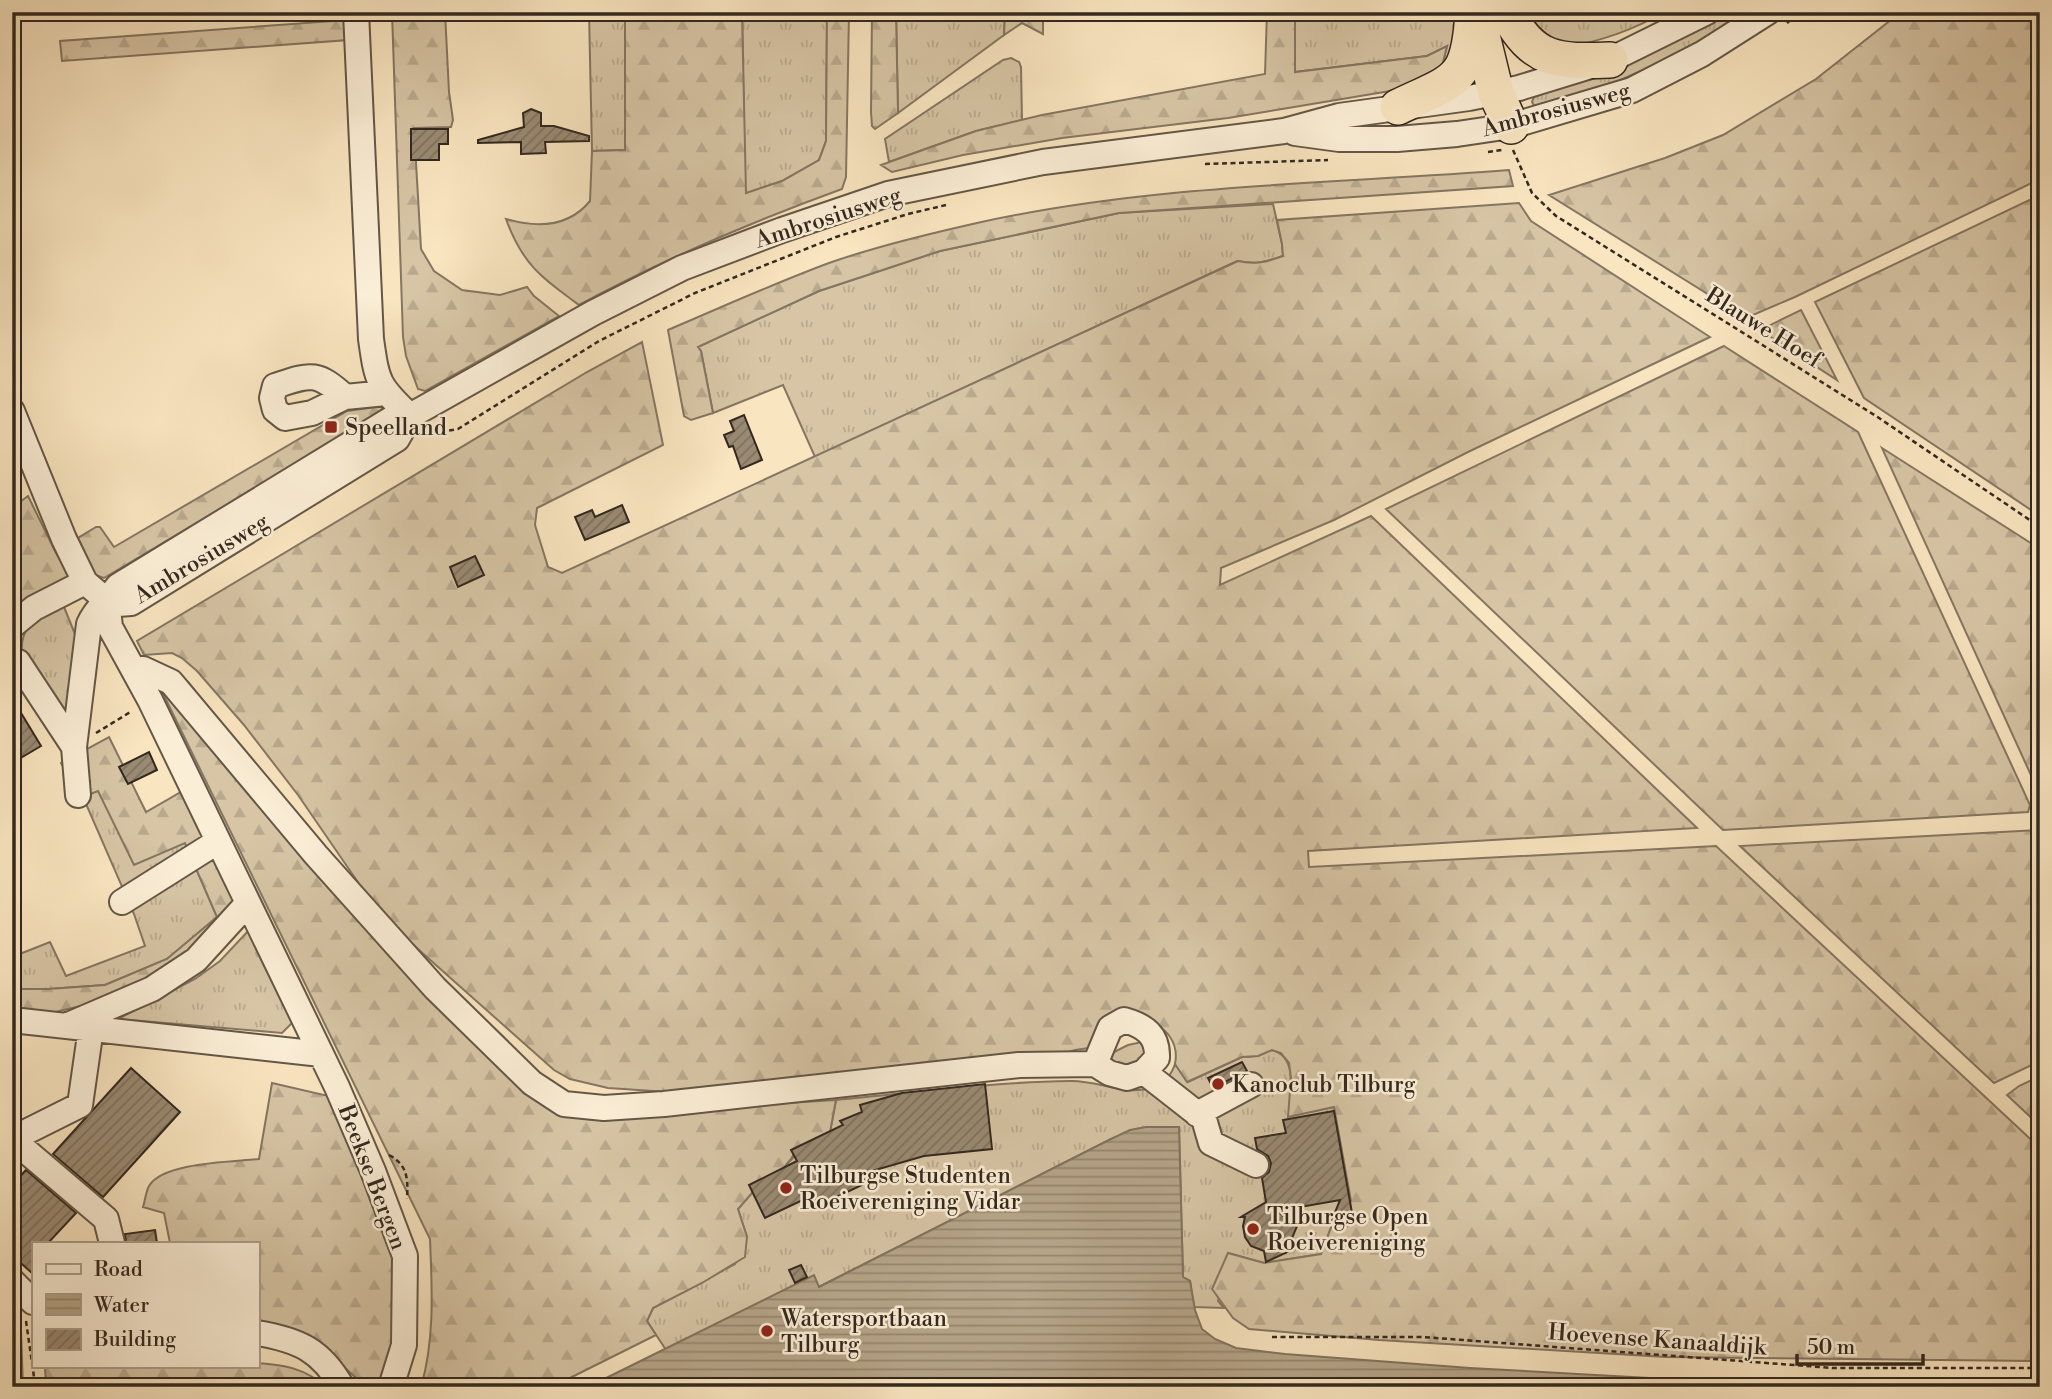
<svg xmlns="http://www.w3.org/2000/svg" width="2052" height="1399" font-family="'Libre Bodoni',serif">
  <defs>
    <pattern id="grass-tufts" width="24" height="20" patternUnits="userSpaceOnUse" patternTransform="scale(1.75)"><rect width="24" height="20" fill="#d7c5a5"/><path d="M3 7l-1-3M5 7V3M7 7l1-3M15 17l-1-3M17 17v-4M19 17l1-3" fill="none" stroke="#b9a98e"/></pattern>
    <pattern id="forest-firs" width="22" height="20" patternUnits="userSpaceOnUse" patternTransform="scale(1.75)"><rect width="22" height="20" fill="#d7c5a5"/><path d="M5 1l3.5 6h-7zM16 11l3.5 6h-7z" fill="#b9a98e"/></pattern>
    <pattern id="water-rules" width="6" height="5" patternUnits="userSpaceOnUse" patternTransform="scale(1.75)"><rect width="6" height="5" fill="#b6a589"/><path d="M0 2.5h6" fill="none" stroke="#95866f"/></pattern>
    <pattern id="building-hatch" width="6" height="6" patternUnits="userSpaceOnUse" patternTransform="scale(1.75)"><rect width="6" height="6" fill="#9a8a73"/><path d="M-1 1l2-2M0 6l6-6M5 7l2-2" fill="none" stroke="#7e715e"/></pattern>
  </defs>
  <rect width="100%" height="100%" fill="#f9e5c0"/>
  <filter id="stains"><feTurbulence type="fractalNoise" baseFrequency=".00286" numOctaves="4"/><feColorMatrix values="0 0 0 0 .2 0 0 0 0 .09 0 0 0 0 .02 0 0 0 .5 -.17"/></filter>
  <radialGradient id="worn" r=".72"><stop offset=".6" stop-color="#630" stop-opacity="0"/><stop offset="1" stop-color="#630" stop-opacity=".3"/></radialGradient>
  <path fill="url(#grass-tufts)" stroke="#857662" stroke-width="2" d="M589,12H625V150L592,151Z
    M742,12H827L826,141L819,160L782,181L745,194Z
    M896,12H1005L1004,35L898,113Z
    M1295,12H1466L1438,83L1447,46L1427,56L1295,72Z
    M1527,12H1664C1632,31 1598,42 1562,48L1532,31Z
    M1720,12H1752L1676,55L1612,84L1535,107L1532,102L1534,97C1598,75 1662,47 1720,12Z
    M1011,58L1019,62L1021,67L1022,120L976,131L889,162L885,139L1003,60Z
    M1273,204L1282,244L1283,256C1266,262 1255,265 1237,261L815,457L783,385L713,413L701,351L697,347L819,291L940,251L1119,213Z
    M62,602L79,644L71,724L22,654C19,623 41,616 62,602Z
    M97,790L185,843L217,917L167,959L105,985L48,989H12V957L50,942L66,976L145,946L134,914L83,797Z
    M250,929L295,1020L282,1033L118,1019L195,979L220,961Z
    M1142,1042L1152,1047L1133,1078L1106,1056L1128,1045Z
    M1272,1050C1299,1057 1290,1094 1289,1116L1334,1107L1351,1201L1335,1217L1321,1254L1264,1263L1228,1253L1218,1301L1224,1308L1194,1307L1190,1281L1183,1277L1179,1128L1111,1139L690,1352L668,1353L647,1321L653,1308L735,1264L747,1237L738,1209L764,1179L784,1167L793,1158L795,1151L830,1132L836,1100C914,1093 992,1082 1070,1081C1099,1080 1124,1097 1154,1087C1164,1083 1172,1074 1175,1064L1188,1082L1242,1057L1258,1056Z"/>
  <path fill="url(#forest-firs)" stroke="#857662" stroke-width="2" d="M392,12H445L449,92L453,120L451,127L414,128L421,249L434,271L462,290L500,295L527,287L534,296L559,316L425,391L418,389L406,356L403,337Z
    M625,12H742L746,193L782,181L819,160L826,141L827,12H849L846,177L842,189C751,222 664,259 579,305C542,278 522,264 506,219C537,228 568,228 590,201L592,151L625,150Z
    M872,12H896L898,113L875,129L872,126L871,112Z
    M1005,12H1043V34L1022,23L1004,35Z
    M1267,12H1295V72L1427,56L1447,46L1438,83L1228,118L1062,138L963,155L892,172L881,165L976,131L1042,115L1265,74Z
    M1901,12H2040V179L1795,297L1746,318L1549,195L1665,158L1723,135L1816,79Z
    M347,20L348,40L62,61L60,41Z
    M1509,170L1513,186L1119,213L940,251L819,291L698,347L701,351L713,413L691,420L684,416L668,330C722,307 775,283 829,263C877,246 928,234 977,223C1151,184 1332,184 1509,170Z
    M2040,195V516L1864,398L1815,302Z
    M1519,203L1531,221L1710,337L1468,452L1334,520L1221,568L1220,585L1371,516L1697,828L1308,851L1309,867L1716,846L2040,1148V1361L1666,1357L1379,1340L1249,1329L1233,1318L1212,1289L1228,1253L1264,1263L1321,1254L1335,1217L1351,1201L1334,1107L1288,1117L1291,1078L1289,1063L1281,1053L1272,1050L1258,1056L1242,1057L1187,1082L1175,1064C1179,1044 1167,1024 1145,1024L1089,1048L1075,1050L1020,1068L684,1093L608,1088L570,1079L554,1070L392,926L364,891L298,795L244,725L197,671L182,658L172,653L144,655L137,641L587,372L642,342L663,445L537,508L535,525L548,567L562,573L1238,261C1255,265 1266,262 1283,256L1282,244L1277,220Z
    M1801,310L1837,380L1760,330Z
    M1724,346L1858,432L2030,805L2028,812L1723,830L1386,509Z
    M383,406L380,414L104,578L95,575L78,538L96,527H100L114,547L347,411Z
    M1882,448L2040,549V795Z
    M28,496L56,553L72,579L12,607V508Z
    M151,669L178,673L188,682L226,729L343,891L546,1083L564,1093L705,1108L836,1100L830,1132L795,1151C793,1160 785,1163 782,1172L764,1179L738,1209L747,1237L745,1257L702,1283L653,1308L647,1321L656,1335L552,1387H421C435,1339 432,1288 430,1239Z
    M109,737L146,812L181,792L240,909L162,976L98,1002L51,1013L12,1010V989H48L105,985L167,959L217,917L185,843L134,865L98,791L83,797L61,763Z
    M2040,830V1061L1994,1083L1740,846Z
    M2040,1076V1126L2007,1095L2019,1086Z
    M272,1083L333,1097L400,1273L393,1387H366L334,1358L257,1340V1243H170L164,1213L143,1207C145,1201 146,1191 149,1186C163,1162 234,1162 259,1159Z
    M257,1363C286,1365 303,1368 327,1387H46L45,1366H176L187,1368L257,1366Z"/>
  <path fill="url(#water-rules)" stroke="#82735f" stroke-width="2" d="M1146,1127H1179L1183,1277L1190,1281L1195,1310L1202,1329L1215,1339L1236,1348L1285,1354L1470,1368L1776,1385L2040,1387H588L814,1275L819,1287L1111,1139L1130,1130Z
    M12,1304L21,1331L23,1387H12Z"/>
  <path fill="url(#building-hatch)" stroke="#33281f" stroke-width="2" d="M531,109L541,113V126H554L589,136V141L545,142L546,153L521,154V142L478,143V140L524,127L523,113Z
    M411,129H448V144H439V160H411Z
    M744,415L762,460L741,469L733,446L729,447L724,435L734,431L730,421Z
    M622,505L629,522L585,540L575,517L592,510L595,517Z
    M475,556L484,575L458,587L450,567Z
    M12,698L41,746L12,763Z
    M149,752L157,770L128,784L119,767Z
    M1242,1062L1247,1071L1213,1088L1208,1078Z
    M131,1068L180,1112L103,1197L53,1154Z
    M985,1084L992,1149L924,1156L861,1174L866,1183L818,1206L813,1195L765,1218L749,1185L797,1161L791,1150L843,1125L840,1121L862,1112L860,1105L902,1093Z
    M1334,1111L1352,1213L1347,1226L1332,1220L1340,1200L1277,1211L1297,1226L1292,1238L1296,1248L1266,1262L1264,1251L1251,1246L1245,1237L1243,1226L1245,1217H1241L1266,1202L1262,1178L1269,1172L1271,1163L1268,1156L1257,1149L1255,1138L1286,1133L1283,1120Z
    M26,1170L76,1213L48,1243H33V1274L12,1255V1185Z
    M155,1230L157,1243H126L125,1234Z
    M801,1265L807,1277L795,1283L789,1270Z"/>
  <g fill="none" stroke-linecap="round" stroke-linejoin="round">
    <g stroke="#645747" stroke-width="28">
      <path id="minor" d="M356,12L371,339C377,382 378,386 410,416
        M1295,133L1339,139H1397L1457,134L1511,126L1632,90L1702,54L1768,12
        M345,397C316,370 309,375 275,386L272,398L275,410L285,418L312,413L345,397L386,393
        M12,411L64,539L85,582L107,601L118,604L131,603L397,439L410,416
        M107,601L110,627L150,700L337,1087L373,1171L405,1256L404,1345L391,1387
        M12,626L34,608L85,582
        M18,662L74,747
        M134,670L143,669L171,682L316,855L435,988L532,1083L564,1104L604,1108L664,1104L1019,1065L1095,1064L1109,1073L1127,1078L1144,1072L1157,1058C1158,1035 1145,1026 1124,1020L1110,1028L1095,1064
        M78,795L74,747L89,624C96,608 108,600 118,586L393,418L410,416L593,313L682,268L782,230L888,194L1043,162L1284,131L1339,116L1469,98L1519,88L1610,60L1707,12
        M122,902L217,842
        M12,1020L321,1054
        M68,1025L152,989L196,960L247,904
        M91,1028L80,1105L12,1139L106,1219L112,1243
        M1144,1072L1204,1119L1211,1143L1256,1165
        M1197,1114L1251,1085
        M12,1281L33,1302
        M257,1333C299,1340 321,1350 342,1387"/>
    </g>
    <g stroke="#33281f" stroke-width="38">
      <path id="highway" d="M1507,12C1533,62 1558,62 1610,60
        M1479,23L1496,93L1511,126
        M1398,107C1457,79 1469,82 1473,12"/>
    </g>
    <path stroke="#33281f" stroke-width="2.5" stroke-dasharray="5 3.5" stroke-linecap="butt" d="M1787,23L1800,12
      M1513,150L1532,193L1556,216L1876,416L2040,527
      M1488,152L1502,150
      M1205,164L1328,160
      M424,435L458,429L599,341L695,293L836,237L908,214L946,205
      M96,733L132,711
      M389,1155C408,1165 408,1179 407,1199
      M26,1321L34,1377L33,1387
      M1272,1337H1423L1833,1368H2040"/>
    <use href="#minor" stroke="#fbeed6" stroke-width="24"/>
    <use href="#highway" stroke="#f9e5c0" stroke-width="35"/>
  </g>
  <g fill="#8f2418" stroke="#fbeed6" stroke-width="2.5">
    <rect x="324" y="420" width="14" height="14" rx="3.5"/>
    <circle cx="1218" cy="1084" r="7"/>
    <circle cx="786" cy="1188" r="7"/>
    <circle cx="1253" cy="1229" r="7"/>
    <circle cx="767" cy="1331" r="7"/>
  </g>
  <g text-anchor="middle" stroke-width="5" stroke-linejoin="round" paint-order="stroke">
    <g font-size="23" fill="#33281f" stroke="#fbeed6">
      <text transform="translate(1556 109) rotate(-15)" y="8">Ambrosiusweg</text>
      <text transform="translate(828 217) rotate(-18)" y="8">Ambrosiusweg</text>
      <text transform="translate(1764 327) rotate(32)" y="8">Blauwe Hoef</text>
      <text transform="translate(201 558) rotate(-31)" y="8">Ambrosiusweg</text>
      <text transform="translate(373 1177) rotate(69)" y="8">Beekse Bergen</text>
      <text transform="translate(1657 1339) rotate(4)" y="8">Hoevense Kanaaldijk</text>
    </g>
    <g font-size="23" fill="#33281f" stroke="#fbeed6" text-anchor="start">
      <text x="345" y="435">Speelland</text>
      <text x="1232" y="1092">Kanoclub Tilburg</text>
      <text x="800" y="1183">Tilburgse Studenten<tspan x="800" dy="26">Roeivereniging Vidar</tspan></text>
      <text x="1267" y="1224">Tilburgse Open<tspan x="1267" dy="26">Roeivereniging</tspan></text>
      <text x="781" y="1326">Watersportbaan<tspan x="781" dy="26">Tilburg</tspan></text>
    </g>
  </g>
  <rect width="2052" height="1399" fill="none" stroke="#f9e5c0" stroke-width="42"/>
  <rect x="14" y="14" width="2024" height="1371" fill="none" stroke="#33281f" stroke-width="3.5"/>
  <rect x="21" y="21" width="2010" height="1357" fill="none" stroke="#33281f" stroke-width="2"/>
  <rect x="32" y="1242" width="228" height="126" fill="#fbeed6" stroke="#ab9f8d" stroke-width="2"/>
  <rect x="46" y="1264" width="35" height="10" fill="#fbeed6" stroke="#ab9f8d" stroke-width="2"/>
  <text x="94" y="1276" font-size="21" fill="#33281f">Road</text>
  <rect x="46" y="1294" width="35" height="21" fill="url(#water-rules)" stroke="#ab9f8d" stroke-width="2"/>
  <text x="94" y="1312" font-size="21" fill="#33281f">Water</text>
  <rect x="46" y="1329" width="35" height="21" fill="url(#building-hatch)" stroke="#ab9f8d" stroke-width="2"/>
  <text x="94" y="1346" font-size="21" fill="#33281f">Building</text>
  <path d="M1797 1354v10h126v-10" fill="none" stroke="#33281f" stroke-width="3.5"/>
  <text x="1807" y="1354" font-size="21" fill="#33281f" stroke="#fbeed6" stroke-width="5" paint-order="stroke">50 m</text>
  <rect width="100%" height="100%" filter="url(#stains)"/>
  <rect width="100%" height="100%" fill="url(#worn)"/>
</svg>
